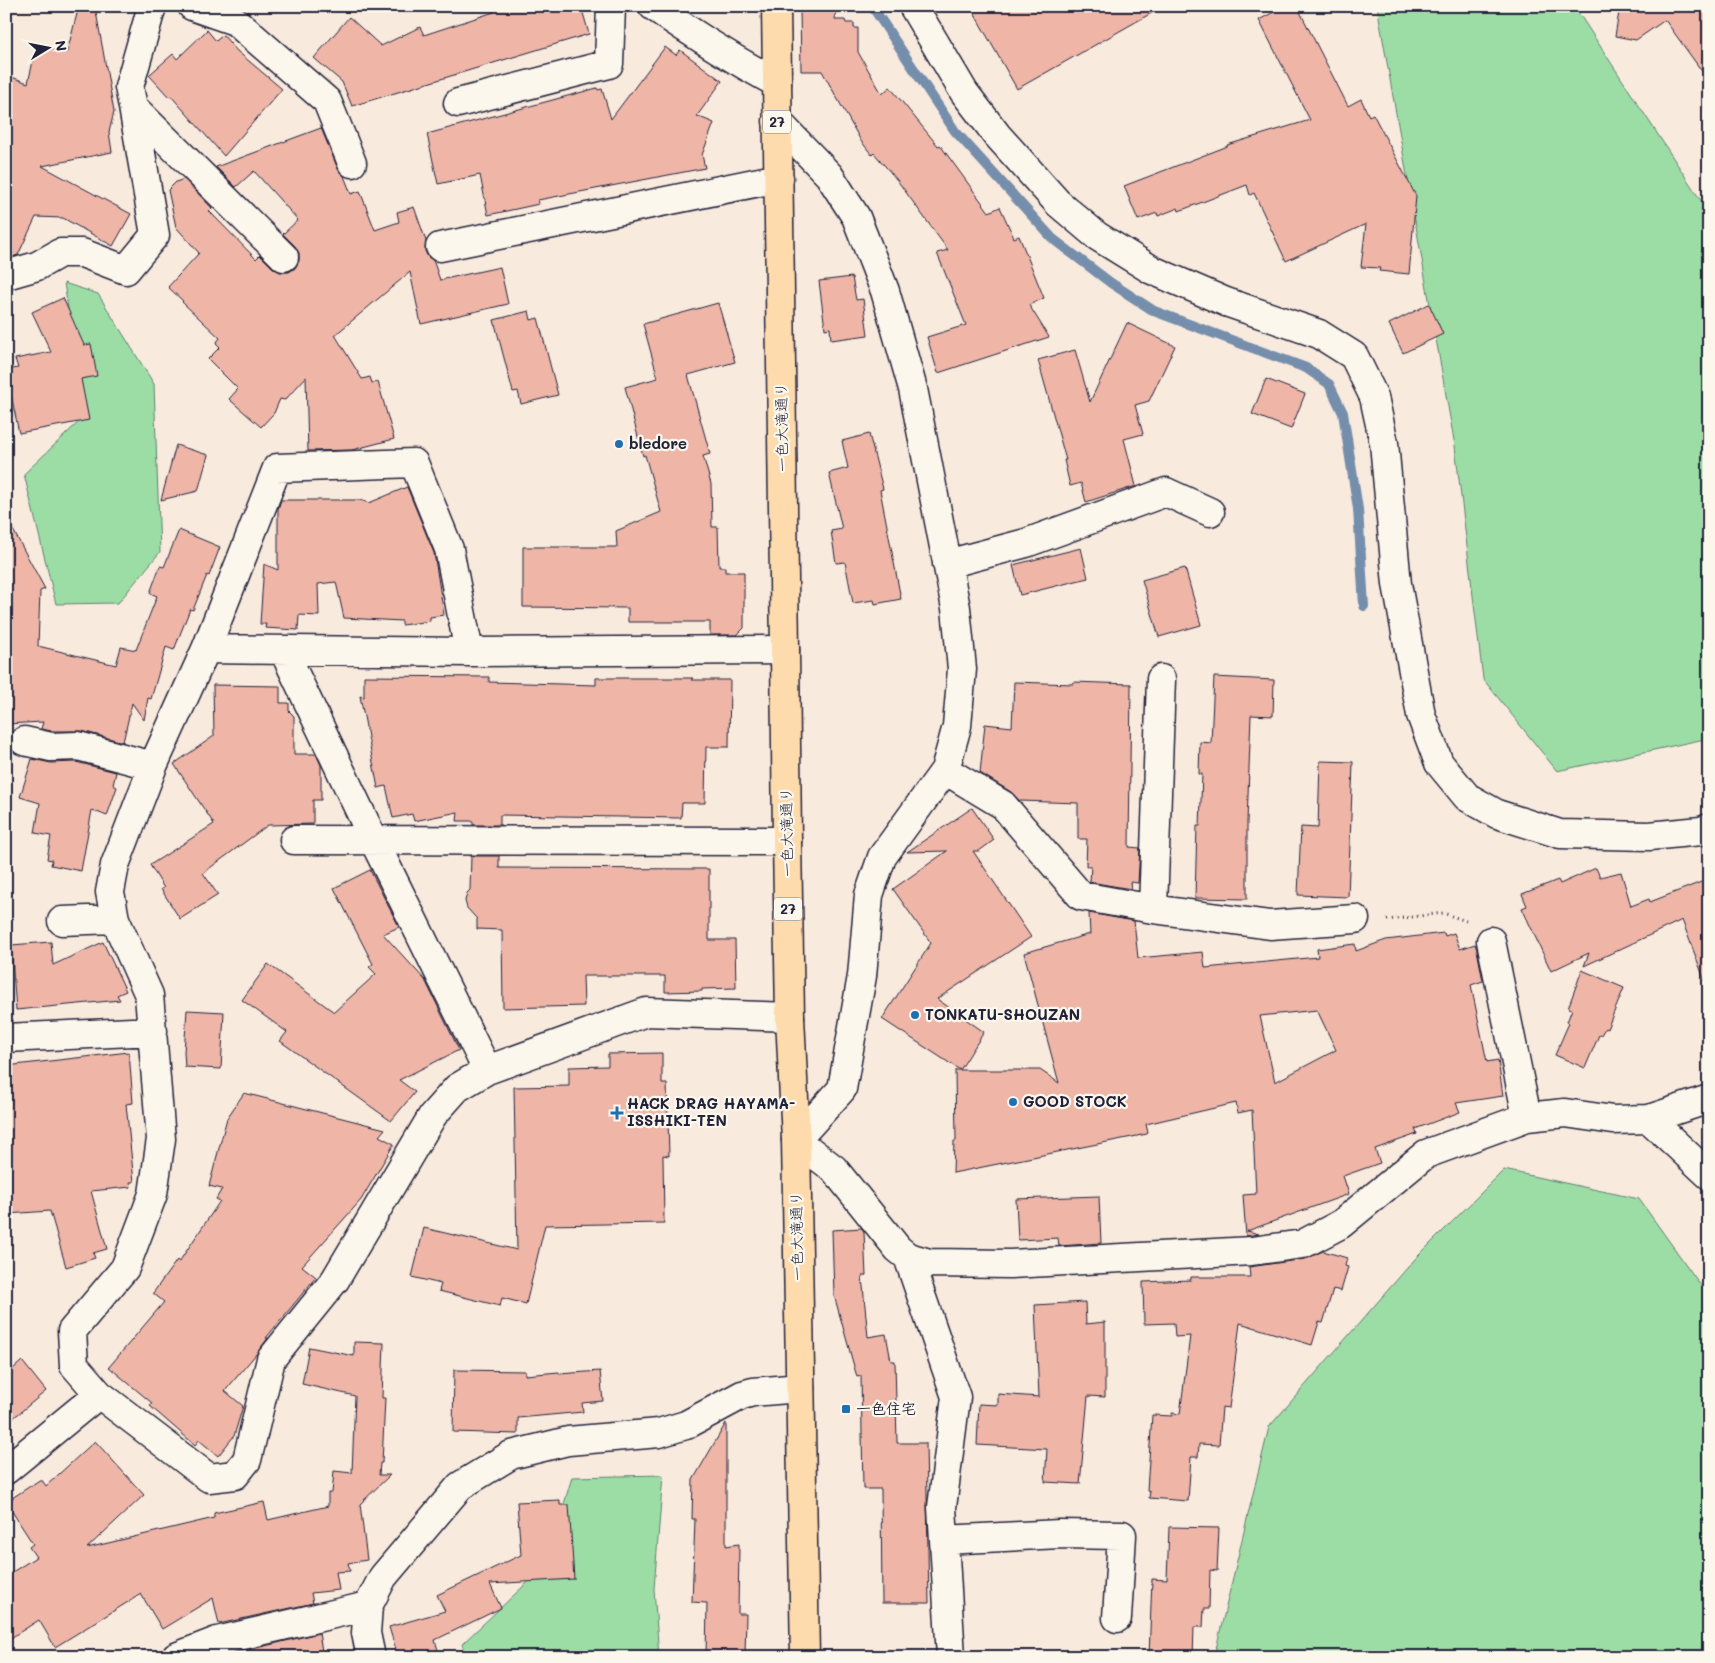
<svg xmlns="http://www.w3.org/2000/svg" width="1715" height="1663" font-family="Mali,'Klee One',sans-serif">
<style>
.green{fill:#9cdda6;stroke:#5f8070}
.lines{fill:none;stroke-linecap:round;stroke-linejoin:round}
.stream{stroke:#748eab;stroke-width:10}
.building{fill:#efb6a8;stroke:#22223b;fill-rule:evenodd}
.minor-casing{stroke:#22223b;stroke-width:31}
.major-casing{stroke:#22223b;stroke-width:31}
.path{stroke:#22223b;stroke-width:3;stroke-dasharray:1 4;stroke-linecap:butt}
.minor{stroke:#fbf7ec;stroke-width:28}
.major{stroke:#fedbac;stroke-width:28}
.poi-dot{fill:#1f6fb2;stroke:#fbf7ec;stroke-width:2}
.labels{text-anchor:middle;stroke-width:4.5;stroke-linejoin:round;paint-order:stroke}
.shield{fill:#fbf7ec;stroke:#636270;stroke-width:1}
.shield-label{font-size:14px;font-weight:bold;fill:#22223b}
.street-label{font-size:15px;fill:#22223b;stroke:#fbf7ec}
.poi-label{font-size:15px;font-weight:bold;fill:#22223b;stroke:#fbf7ec;text-anchor:start}
</style>
<rect width="100%" height="100%" fill="#f9eade"/>
<filter id="ink" filterUnits="userSpaceOnUse"><feTurbulence type="fractalNoise" baseFrequency=".02" numOctaves="2"/><feDisplacementMap in="SourceGraphic" scale="10" xChannelSelector="R" yChannelSelector="G"/><feConvolveMatrix kernelMatrix="1 2 1 2 8 2 1 2 1" color-interpolation-filters="sRGB"/></filter>
<g filter="url(#ink)">
<path class="green" d="M1377,6H1574L1709,213V738L1557,771L1483,679L1455,446Z
M64,283L98,294L154,384L160,552L118,603L56,604L24,474L85,416Z
M1504,1170L1639,1199L1709,1297V1657H1214L1269,1427L1415,1259Z
M663,1475L654,1589L659,1657H466L462,1644L546,1565L572,1477Z"/>
<g class="lines">
<path class="stream" d="M872,6L955,131L1053,239L1111,283L1154,311L1306,368L1329,384L1343,413L1358,509L1364,606"/>
</g>
<path class="building" d="M79,6H95L114,112L109,132L112,152L42,166L131,214L113,246L63,218L36,217L18,255L6,259V75L28,83L37,44L67,52Z
M492,6H581L589,34L352,106L342,82L314,58L349,17L381,46L420,27L424,35L494,12Z
M970,6H1164L1017,89Z
M1285,6H1297L1348,106L1361,99L1369,116L1373,114L1416,196L1409,274L1379,271L1380,268L1361,267L1366,224L1286,261L1254,193L1250,195L1247,185L1179,211L1178,208L1158,216L1157,213L1138,220L1124,186L1228,146L1227,145L1310,120L1259,20Z
M1620,6H1709V81L1665,20L1636,40L1615,36Z
M836,7L835,20H845L846,23H854V28H858V52L882,94L890,87L938,146L940,145L989,212L1000,207L1014,238L1019,236L1044,298L1029,305L1049,337L938,373L927,337L966,325L937,253L948,250L897,180L874,153L872,155L861,141L822,71H801L800,8Z
M207,30L216,41L223,35L237,51L282,89L224,156L171,96L169,97L149,75L173,54L177,59Z
M665,47L676,55L680,50L722,81L697,116L714,123L702,155L705,168L538,200L539,204L488,215L480,175L438,184L427,134L597,88L598,90L602,89L611,119Z
M321,128L338,169L344,176L351,194L360,191L375,230L399,222L397,212L414,207L426,241L425,251L428,257L433,260L440,280L500,267L508,304L421,324L410,272L335,335L362,379L370,377L372,383L378,382L394,439L352,450L308,451L306,377L285,400L280,399L274,413L261,427L229,399L238,389L208,359L220,347L216,343L220,338L182,302L183,301L168,287L199,253L176,227L168,190L176,182L184,179L212,208L209,211L256,259L260,255L273,268L280,272H289L295,268L299,261V253L295,246L283,234L298,220L254,171L236,187L216,167Z
M852,277L856,300L863,299L868,335L831,340L830,328L825,329L819,281Z
M63,298L84,345L91,344L97,376L81,379L89,420L19,433L6,370L18,368L15,359L51,352L32,312Z
M718,303L735,362L688,375L710,454L703,456L711,484L712,527H718L719,567H725V572H744V628L737,635H710V622H628V608L523,607V547H617L616,531L661,512L645,455L643,456L625,387L658,378L643,324Z
M1429,304L1443,334L1403,353L1389,324Z
M529,311L531,320L538,318L558,395L521,404L518,391L513,392L494,320Z
M1127,323L1175,346L1149,401L1135,405L1143,434L1124,439L1136,486L1086,502L1081,483L1070,486L1064,460H1066L1038,360L1075,350L1090,402Z
M1266,379L1305,394L1291,429L1252,414Z
M869,434L883,489L880,490L901,599L875,604L874,600L853,603L845,562L836,563L831,531L842,529L829,473L848,468L842,441Z
M176,445L208,455L198,491L161,500Z
M407,487L434,553L444,615L430,617V621L402,625V621L344,618L336,582L318,584L319,616L299,615L298,630L265,628L266,624H260L264,564L278,570V509L281,500H360L369,503Z
M6,517L45,589L40,591L38,646L116,665L121,647L136,650L157,596L150,593L160,566L164,567L179,530L220,547L209,576L207,575L193,610L190,609L174,650L166,647L151,699L148,698L144,720L132,703L123,742L82,731H52L41,729L43,722L6,724Z
M1081,548L1088,578L1020,595L1013,565Z
M1185,568L1201,625L1159,637L1142,580Z
M364,676L489,677V682L596,685V678H693L691,680H730L729,747H706L705,803H682L681,818L500,815V825H473V821H457L458,812L414,821L412,814L393,818L386,786L378,788L360,696L364,697Z
M1214,677L1274,680L1273,716L1251,715L1247,822V899L1195,898L1197,826H1200L1202,774H1199L1200,742L1211,743Z
M1014,682L1073,684V682L1131,684L1129,847L1140,848L1138,883L1130,882L1131,889L1090,882L1091,866H1086L1087,839H1078V803L1020,801L1011,792L980,773L985,724L1012,727Z
M213,685L280,686V703H289V711L294,716V754H316L321,765V800H313V824L268,825L203,873L218,895L180,919L161,889L164,888L150,865L214,824L174,764L214,736Z
M32,759L51,763L76,762L116,772L113,785L117,787L107,816L92,810L81,871L51,865L52,860L47,859L51,836L35,833L40,803L20,797Z
M1320,761L1353,762L1348,897L1298,895L1301,827L1318,828Z
M972,808L994,840L979,851H973L1031,937L937,999L984,1032L960,1070L882,1019L931,943L893,889L947,851L907,852Z
M471,856H499V868L709,869V940H735L736,988L702,989V991L665,992V976H583L584,1006L503,1008L502,930L477,929V919L467,908L465,901L467,893L470,890Z
M1596,868L1600,877L1621,872L1631,906L1649,899L1650,902L1709,879V984H1706L1682,920L1584,966L1589,953L1551,971L1522,908L1527,906L1522,894L1558,880L1560,884Z
M370,870L399,927L383,934L425,980L459,1050L399,1080L415,1092L391,1121L280,1041L287,1032L242,1000L268,964L334,1012L376,974L369,967L373,964L334,888Z
M1089,913L1134,921L1138,958L1203,952L1205,968L1318,957L1317,949L1355,944L1356,951L1386,940L1444,933L1445,936L1454,933L1460,949L1475,944L1477,950L1483,981L1471,985L1487,1062L1498,1060L1503,1096L1456,1103L1460,1112L1415,1129L1417,1134L1375,1149L1380,1163L1343,1176L1349,1194L1247,1231L1259,1234L1246,1236L1243,1195L1256,1194L1252,1110L1238,1113L1236,1103L1146,1124L1148,1133L1147,1134L953,1173L954,1141H956L955,1070H1040L1059,1083L1024,953L1090,934ZM1317,1010L1336,1050L1275,1082L1260,1016Z
M51,942L53,965L103,942L126,991L117,995L120,1000L16,1010L11,945Z
M1582,970L1624,988L1607,1029L1605,1028L1601,1035H1599L1585,1068L1555,1055L1569,1023L1567,1022L1572,1009L1568,1008Z
M187,1010L224,1012L221,1069L185,1067L184,1052Z
M129,1052L133,1103L126,1104L134,1182H130L131,1187L91,1191L107,1249L93,1253L95,1258L66,1267L50,1211L6,1214V1066Z
M662,1053V1084H667L669,1156L663,1155L664,1223L545,1225L526,1304L502,1298L500,1306L439,1291L441,1284L412,1277L424,1228L517,1250L514,1087L569,1086V1067L608,1066V1054Z
M244,1093L385,1129L379,1136L394,1144L361,1200L302,1266L316,1277L266,1338H268L257,1353L225,1391L243,1406L234,1436L218,1456L199,1440L195,1445L150,1406L152,1403L109,1367L164,1302L153,1293L177,1260L179,1262L220,1201L216,1199L222,1189L209,1186L227,1118Z
M1099,1196L1101,1243L1059,1246L1058,1238L1018,1240L1016,1199Z
M862,1228L864,1232L866,1276H862L868,1337L886,1334L891,1361H895L897,1443H926L929,1603H882L881,1489H863L861,1376L857,1377L834,1295L832,1230Z
M1323,1251L1347,1258L1345,1266L1348,1267L1341,1291L1333,1289L1323,1323L1319,1322L1312,1345L1240,1323L1229,1408L1222,1407L1219,1445L1199,1444L1198,1457H1191L1188,1501L1149,1498L1150,1491L1147,1490L1152,1415L1172,1416V1413L1180,1414L1190,1336L1175,1337L1174,1323L1144,1324L1143,1282L1191,1280V1277H1250L1249,1267L1305,1259Z
M1085,1302L1086,1324L1105,1322V1397L1088,1396L1080,1484L1045,1482L1047,1449L977,1445L979,1404L998,1405V1394L1039,1397L1035,1305Z
M354,1342L384,1343L382,1398H385L382,1463H380L379,1475H390L360,1504L367,1560L348,1563L350,1571L336,1572L339,1590L311,1593L313,1603L219,1624L213,1598L162,1629L141,1594L55,1647L39,1620L6,1641V1576L36,1557L29,1547L33,1544L6,1502L41,1479L46,1486L95,1441L144,1495L87,1548L214,1518V1513L264,1502L268,1520L328,1506V1493H332L334,1471L352,1473L355,1396L302,1384L309,1347L354,1356Z
M22,1361L46,1391L6,1424V1375Z
M454,1370L525,1371V1375L559,1372V1374L600,1371L603,1401L582,1403L583,1412L518,1418V1434L453,1432Z
M726,1423V1546L739,1544L738,1614H746L745,1657H706L707,1603L692,1602L695,1519H692L693,1480Z
M560,1500V1505H569L574,1579L490,1584L501,1608L435,1640L440,1657H398L389,1627L445,1611L437,1595L521,1555L517,1502Z
M1169,1527L1219,1528L1217,1571L1210,1570L1209,1609H1204L1203,1627H1194L1193,1657H1149L1152,1579L1167,1580Z
M319,1633L323,1657H228L227,1655Z"/>
<g class="lines">
<defs>
<path id="minor" d="M152,6L129,87L133,107L284,257
M192,6L235,21L327,101L352,163
M653,6C693,34 734,60 777,83
M913,6L964,92L997,135L1058,203L1097,236L1152,270L1226,302L1319,334L1354,356L1374,397L1384,443L1397,584L1421,715L1439,763L1467,797L1497,814L1560,834L1649,836L1701,831L1709,828
M458,103L609,64L611,6
M777,121L829,175L856,217L885,291L913,389L956,608L962,669L957,726L945,770L882,857L869,895L862,976L842,1089L796,1140L834,1169L898,1249L908,1257L929,1263L1010,1264L1252,1251L1303,1244L1341,1224L1426,1154L1527,1117L1565,1113L1613,1120L1649,1119L1709,1099
M440,247L779,178
M6,275L37,266L60,253H82L126,270L155,235L133,107
M947,564L1026,543L1166,492L1210,512
M206,649L277,468L414,463L449,549L469,652
M785,650L469,652L206,649L153,766L115,865L110,892L115,919L149,995L161,1139L153,1194L125,1268L72,1331L74,1365L99,1394L209,1478L235,1475L247,1460L271,1359L335,1280L433,1115L457,1088L487,1070L646,1012L790,1017
M284,651L374,841L487,1070
M24,741L51,747L78,746L153,766
M945,770L1003,805L1081,896L1153,909L1270,925L1355,919
M294,840L787,841
M1153,909L1161,679
M62,921L115,919
M1491,941L1527,1117
M6,1038L153,1031
M1649,1119L1709,1175
M908,1257L956,1397L942,1507L951,1657
M6,1470L99,1394
M944,1540L1060,1534L1122,1535L1117,1618
M176,1657L217,1641L368,1606
M371,1657L366,1633L368,1606L383,1577L460,1486L511,1455L568,1441L659,1433L686,1425L742,1395L753,1392L800,1388"/>
<path id="major" d="M776,6L785,650L787,841L790,1017L796,1140L805,1657"/>
</defs>
<use href="#minor" class="minor-casing"/>
<use href="#major" class="major-casing"/>
<path class="path" d="M1387,920L1443,913L1466,921"/>
<use href="#minor" class="minor"/>
<use href="#major" class="major"/>
</g>
</g>
<g class="poi-dot">
<circle cx="619" cy="444" r="5"/>
<circle cx="915" cy="1015" r="5"/>
<circle cx="1013" cy="1102" r="5"/>
<path d="M614.5 1105.5h5v5h5v5h-5v5h-5v-5h-5v-5h5z"/>
<rect x="841" y="1404" width="10" height="10" rx="2.5"/>
</g>
<g class="labels">
<g class="shield">
<rect x="763" y="110.5" width="28" height="23" rx="4"/>
<rect x="774" y="897.5" width="28" height="23" rx="4"/>
</g>
<g class="shield-label">
<text x="777" y="127">27</text>
<text x="788" y="914">27</text>
</g>
<g class="street-label">
<text transform="translate(782 427) rotate(-91)" y="5">一色大滝通り</text>
<text transform="translate(787 832) rotate(-91)" y="5">一色大滝通り</text>
<text transform="translate(797 1236) rotate(-91)" y="5">一色大滝通り</text>
</g>
<g class="poi-label">
<text x="629" y="449">bledore</text>
<text x="925" y="1020">TONKATU-SHOUZAN</text>
<text x="1023" y="1107">GOOD STOCK</text>
<text x="627" y="1109">HACK DRAG HAYAMA-<tspan x="627" dy="17">ISSHIKI-TEN</tspan></text>
<text x="856" y="1414">一色住宅</text>
</g>
</g>
<rect width="1715" height="1663" fill="none" stroke="#fbf7ec" stroke-width="25"/>
<rect x="12" y="12" width="1690" height="1638" fill="none" stroke="#22223b" stroke-width="2" filter="url(#ink)"/>
<g transform="translate(48 48) rotate(80)" stroke="#fbf7ec" stroke-width="4" paint-order="stroke">
<path d="M0-4L9 19L0 12L-9 19Z" fill="#22223b"/>
<text y="-8" font-size="14" font-weight="bold" text-anchor="middle" fill="#22223b">N</text>
</g>
</svg>
